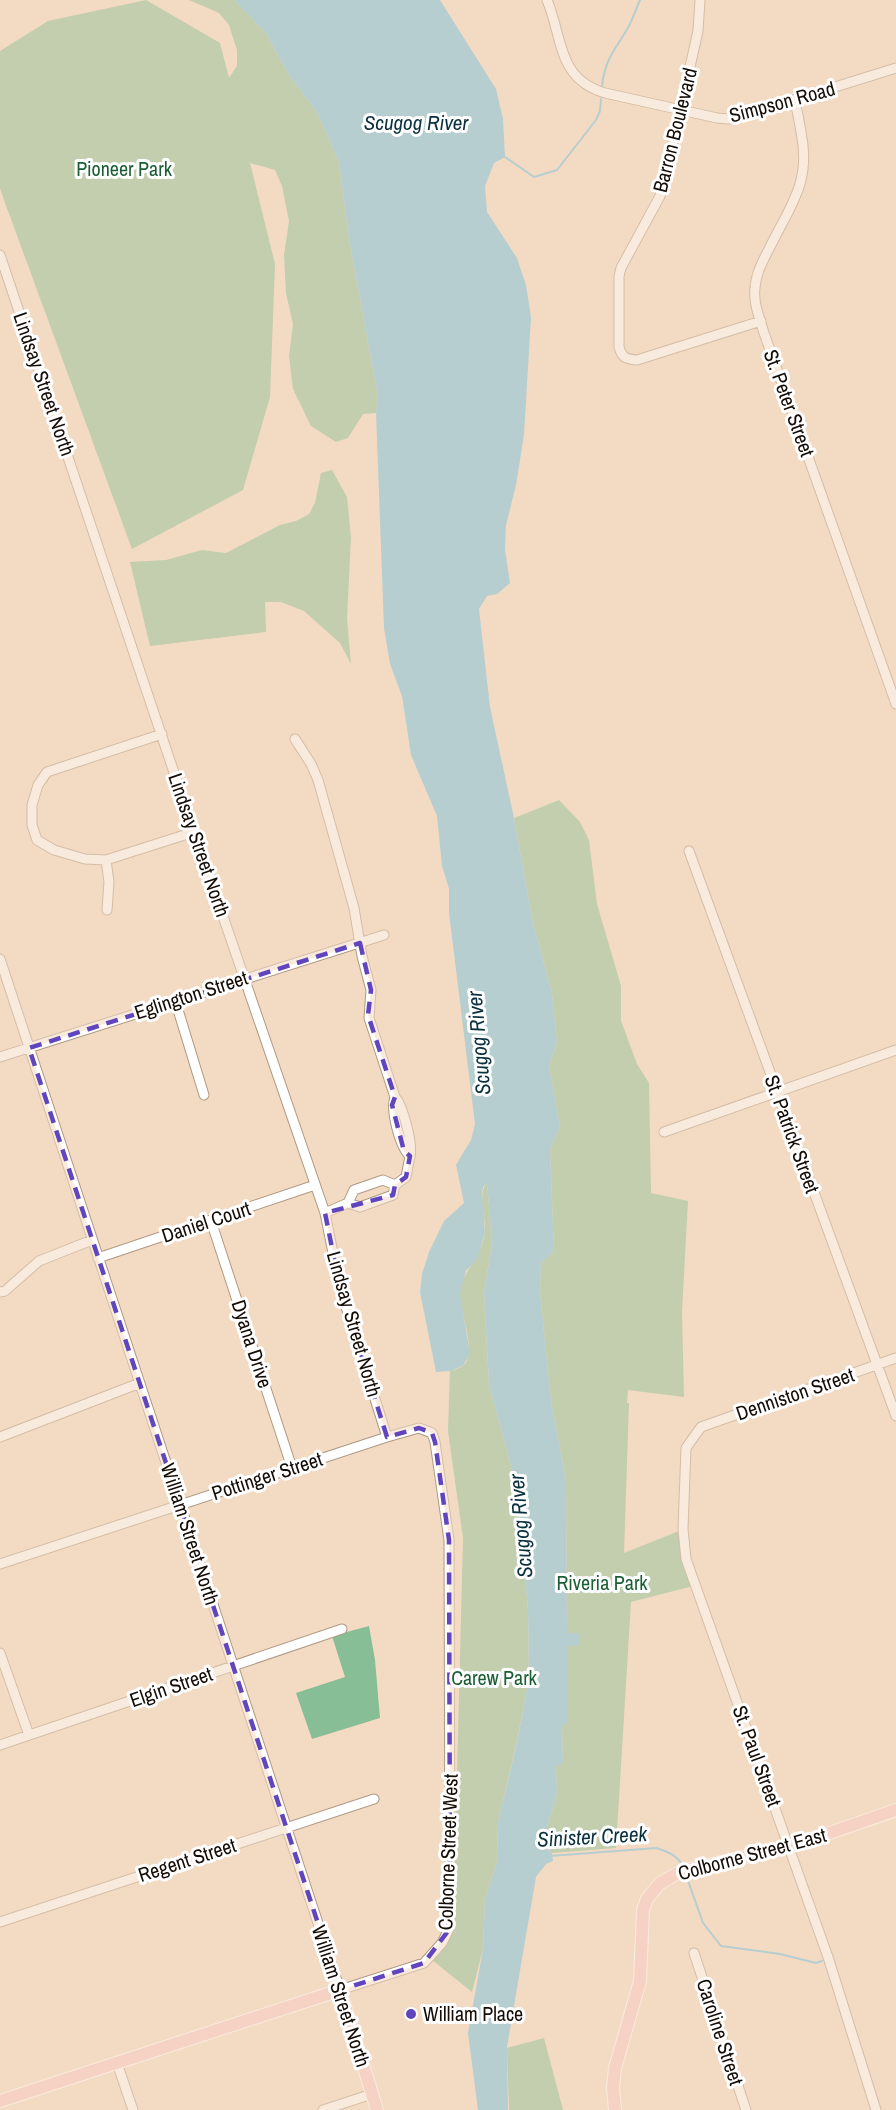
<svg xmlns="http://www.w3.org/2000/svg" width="896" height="2110" font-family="'Archivo Narrow',sans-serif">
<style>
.green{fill:#88be95}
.water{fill:#70bee1}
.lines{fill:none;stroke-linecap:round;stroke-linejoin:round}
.stream{stroke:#70bee1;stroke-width:2}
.minor-casing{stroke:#b09983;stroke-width:11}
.major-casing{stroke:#fff;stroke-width:14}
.minor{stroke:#fff;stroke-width:9}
.major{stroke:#fbc8c7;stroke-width:12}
.marked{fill:none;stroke:#6045be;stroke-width:4.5;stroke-dasharray:12 8;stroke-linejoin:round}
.poi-dot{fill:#6045be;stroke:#fff;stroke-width:2}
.labels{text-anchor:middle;stroke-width:6;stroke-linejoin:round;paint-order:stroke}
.street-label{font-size:20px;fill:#140c05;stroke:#fff}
.park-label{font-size:20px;fill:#1a5e33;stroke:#fff}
.poi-label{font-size:20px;fill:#140c05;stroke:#fff;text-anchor:start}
.water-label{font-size:21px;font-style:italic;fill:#0b303f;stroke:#fff}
</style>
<rect width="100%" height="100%" fill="#f3dac3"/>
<path class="green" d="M146,0L220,43L229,78L237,66V50L229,25L219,13L189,0H234L265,32L289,75L318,114L339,162L349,239L378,396L376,413L363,414L348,438L336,442L311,426L293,389L289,356L293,324L286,293L284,255L289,221L282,186L275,170L250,163L275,264L270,397L243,490L132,549L0,189V51L48,21Z
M332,470L347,497L351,537L347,619L351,664L340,643L304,611L281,602H265L266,632L150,646L130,562L166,560L202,550L226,553L280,525L296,521L309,514L315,503L321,473Z
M559,800L580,822L589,840L597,904L621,986V1021L637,1064L649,1083L651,1193L688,1201L682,1312L684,1397L628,1390L627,1403H629L624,1553L684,1529L690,1565L697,1585L631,1602L616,1848L552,1853L545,1847L543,1841L557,1794L556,1767L563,1761L562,1726L568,1721V1646L579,1633H567L566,1481L551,1400L540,1293L541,1263L554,1251L550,1150L560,1126L549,1066L557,1042L552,993L533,923L514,818Z
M487,1182L492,1244L484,1293L489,1385L517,1488L528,1610L529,1678L517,1741L498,1822L497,1862L485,1899L483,1949L472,1992L432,1960L444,1944L454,1892L463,1538L448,1431L450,1371C453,1370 460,1368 463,1366C478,1354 460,1312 460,1295C461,1271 483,1256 485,1231C486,1216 477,1195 487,1182Z
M369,1626L375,1660L380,1718L312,1739L296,1693L345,1677L332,1636Z
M544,2038L563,2110H509L507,2048Z"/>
<path class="water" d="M234,0H440L496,89L503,119L505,157L494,163L485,186L487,212L517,258L526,285L531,317L524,435L516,485L506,525L505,549L510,583L497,594L487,596L479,609L490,707L514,818L533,923L552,993L557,1042L549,1066L560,1126L550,1150L554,1251L541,1263L540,1293L551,1400L566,1481L567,1633H579V1645L568,1646V1721L562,1727L563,1762L556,1767L557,1794L543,1841L545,1847L552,1853L553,1861L546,1864L536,1877L507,2047L508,2110H478L468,2033L483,1949L485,1899L497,1862L498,1822L517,1742L529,1678L528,1610L517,1488L489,1385L484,1293L492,1244L487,1183L483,1187L482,1193L485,1233L477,1259L466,1271L460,1294L470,1354L463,1366L450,1371L436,1372L420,1292L422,1274L429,1252L444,1221L464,1203L456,1165L471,1140L475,1124L449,913V889L442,866L437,816L411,755L402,696L390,664L384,628L376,413L378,396L349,239L339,162L318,114L289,75L265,32Z"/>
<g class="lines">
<path class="stream" d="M602,86C605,58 616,49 629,26C633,18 636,9 640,0
M505,157L534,177L557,170L596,120L600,111L601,99
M550,1856L656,1848C667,1851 679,1856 683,1867
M686,1875L703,1923L721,1946L780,1954L816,1963L822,1961"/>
<defs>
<path id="minor" d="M547,0C563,38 557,79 605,93L717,118L728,119L742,116L896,68
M700,0L698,31L664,183L660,196L621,268L619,276V347C622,358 626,359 637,360L761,321
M794,101C798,111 799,121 801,132C811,181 792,203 771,245C764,259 756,272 755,288C753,303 760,319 764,333L896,704
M0,255L194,832L325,1213L340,1288L387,1437
M162,734L47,772L38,785L32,805V825L37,840L54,850L85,859L106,860L194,832
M295,739L311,764L318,780L354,908L362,956L371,990L369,1018L395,1097
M689,851L896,1416
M106,860L109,882L107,910
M0,959L180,1505L183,1513C235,1672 287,1831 340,1990L424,1963L442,1943L448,1931L450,1892L449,1540L435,1442L432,1433L419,1428L387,1437L0,1564
M175,1000L204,1095
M0,1057L384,935
M664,1132L896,1050
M395,1185L393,1195L360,1207L348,1203L354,1190L383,1180L395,1185L406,1177L410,1156C400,1147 390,1110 395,1097C403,1106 413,1144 410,1156
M325,1213L348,1203
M211,1221L292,1468
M98,1258L315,1185
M0,1292L5,1291L39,1261L92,1240
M0,1437L140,1383
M0,1653L29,1735
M0,1745L342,1629
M0,1922L374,1799
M694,1953L746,2110
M117,2063L133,2110
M323,2110L372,2094
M876,2110L828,1957L686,1559L683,1529L686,1448L701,1427L896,1358"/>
<path id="major" d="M0,2101L340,1990L377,2110
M615,2110L613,2087L615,2068L640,1981L643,1910L647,1899L659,1884L681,1871L789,1847L896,1810"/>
</defs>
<use href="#minor" class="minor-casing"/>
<use href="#major" class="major-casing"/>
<use href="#minor" class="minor"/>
<use href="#major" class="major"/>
</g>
<path d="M0 0H896V2110H0ZM360,943L371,990L368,1015L395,1097L392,1105L404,1151L410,1156L406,1177L395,1185L393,1195L325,1213L340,1288L387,1437L419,1428L432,1433L435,1442L449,1540L450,1892L448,1931L424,1963L340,1990L29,1048Z" fill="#f3dac3" fill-opacity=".55" fill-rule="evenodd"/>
<path class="marked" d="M360,943L371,990L368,1015L395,1097L392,1105L404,1151L410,1156L406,1177L395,1185L393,1195L325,1213L340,1288L387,1437L419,1428L432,1433L435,1442L449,1540L450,1892L448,1931L424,1963L340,1990L29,1048Z"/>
<circle class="poi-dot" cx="411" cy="2014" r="6"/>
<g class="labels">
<g class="street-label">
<text transform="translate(782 102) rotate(-15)" y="7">Simpson Road</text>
<text transform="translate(675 130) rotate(-76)" y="7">Barron Boulevard</text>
<text transform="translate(44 384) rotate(71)" y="7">Lindsay Street North</text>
<text transform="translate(789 403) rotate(70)" y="7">St. Peter Street</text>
<text transform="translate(199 845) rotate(71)" y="7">Lindsay Street North</text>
<text transform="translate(191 995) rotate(-18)" y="7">Eglington Street</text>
<text transform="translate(792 1134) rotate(70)" y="7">St. Patrick Street</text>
<text transform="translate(206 1222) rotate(-18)" y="7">Daniel Court</text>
<text transform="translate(354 1324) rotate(74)" y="7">Lindsay Street North</text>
<text transform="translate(252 1344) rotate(72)" y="7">Dyana Drive</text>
<text transform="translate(795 1394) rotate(-19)" y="7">Denniston Street</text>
<text transform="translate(267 1476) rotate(-18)" y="7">Pottinger Street</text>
<text transform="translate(190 1534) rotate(72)" y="7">William Street North</text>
<text transform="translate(171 1687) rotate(-19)" y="7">Elgin Street</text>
<text transform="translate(757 1756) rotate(70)" y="7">St. Paul Street</text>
<text transform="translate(448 1852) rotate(-88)" y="7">Colborne Street West</text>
<text transform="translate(752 1854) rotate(-15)" y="7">Colborne Street East</text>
<text transform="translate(187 1860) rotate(-18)" y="7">Regent Street</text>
<text transform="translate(341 1996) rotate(72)" y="7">William Street North</text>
<text transform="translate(720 2032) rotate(72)" y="7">Caroline Street</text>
</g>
<g class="park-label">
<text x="124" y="176">Pioneer Park</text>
<text x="602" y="1590">Riveria Park</text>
<text x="494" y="1685">Carew Park</text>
</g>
<g class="poi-label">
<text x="423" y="2021">William Place</text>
</g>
<g class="water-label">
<text x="416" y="130">Scugog River</text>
<text transform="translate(479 1043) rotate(-95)" y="7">Scugog River</text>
<text transform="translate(521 1526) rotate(-95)" y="7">Scugog River</text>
<text transform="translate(592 1837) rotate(-3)" y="7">Sinister Creek</text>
</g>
</g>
</svg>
